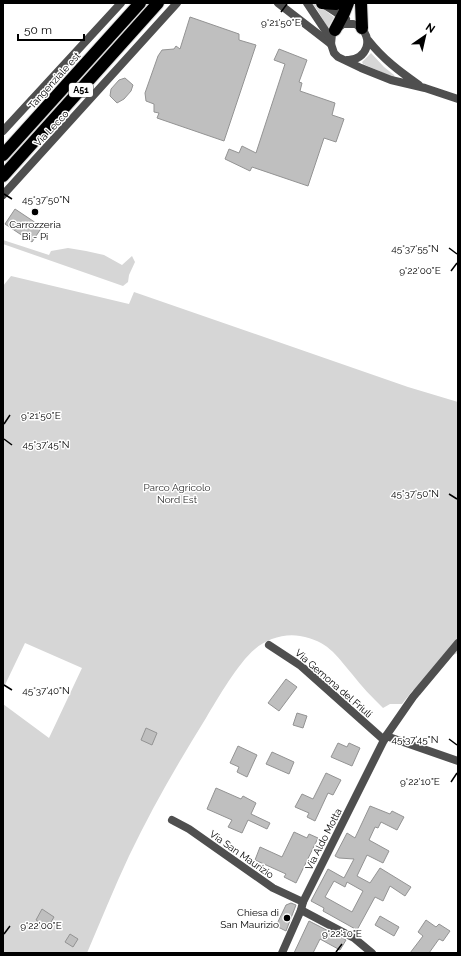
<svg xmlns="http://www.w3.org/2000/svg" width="461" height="956" font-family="Raleway,sans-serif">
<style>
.green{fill:#d6d6d6}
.building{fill:#bfbfbf;stroke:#939393;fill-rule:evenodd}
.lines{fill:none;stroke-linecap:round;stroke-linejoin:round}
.motorway-casing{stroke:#dbdbdb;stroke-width:14}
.minor{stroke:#4f4f4f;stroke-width:8}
.tertiary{stroke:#4f4f4f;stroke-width:8}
.motorway{stroke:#000;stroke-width:12}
.ticks{fill:none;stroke:#000;stroke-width:1.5}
.poi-dot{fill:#000;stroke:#fff;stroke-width:1.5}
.labels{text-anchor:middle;stroke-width:3;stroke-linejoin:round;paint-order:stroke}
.shield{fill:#fff;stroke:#4c4c4c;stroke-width:1}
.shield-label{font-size:9px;font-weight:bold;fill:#000}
.street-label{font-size:10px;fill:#000;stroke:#fff}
.poi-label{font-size:10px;fill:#000;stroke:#fff}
.park-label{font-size:10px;fill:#2d2d2d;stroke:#fff}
.ticks-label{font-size:10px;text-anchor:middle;fill:#000;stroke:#fff;stroke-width:3;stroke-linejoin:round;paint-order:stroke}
</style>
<rect width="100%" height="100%" fill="#fff"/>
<path class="green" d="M312,3H315L334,17L328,28L318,11Z
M371,53L384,67L394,75L395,78L363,64L362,62Z
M3,240L49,255L51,251L68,248L86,251L104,255L122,265L132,256L135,262L129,275L128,282L123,286L3,244Z
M11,276L129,304L134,292L408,387L458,402V653L453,655L420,695L413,690L402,704H390L383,708C372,697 361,686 352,674C335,654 328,641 300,636C285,633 266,639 255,649C238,663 218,698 206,718C178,763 152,808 129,856C114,888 101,920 87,953H3V704L49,738L82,668L25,643L3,689V286Z"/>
<path class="building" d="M190,17L239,34V40L256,45L224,141L157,118L159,113L154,112V104L146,101L145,93L158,56L162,50L174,49L176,46L180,49Z
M279,49L307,60L299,82L302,83L300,91L335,103L332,115L344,119L336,142L324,138L308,186L252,167L250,171L225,159L229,149L239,153L242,146L256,153L285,64L274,60Z
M125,78L133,85L131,91L124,99L117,103L110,96L111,89L119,80Z
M15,209L42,227L32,242L5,224Z
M286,679L297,687L279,711L268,703Z
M297,713L307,716L303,728L293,725Z
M146,728L157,733L152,745L141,740Z
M338,743L347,747L349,743L360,748L352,766L331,757Z
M238,746L257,755L247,777L237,772L239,767L230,763Z
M272,752L294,762L289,774L266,764Z
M326,773L341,780L333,795L328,793L315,821L307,817L309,813L295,807L302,794L313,799Z
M216,788L241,799L243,796L256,803L251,814L270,823L267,829L248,820L242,833L228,827L232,820L207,809Z
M370,806L390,814L392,811L404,817L397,830L381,822L378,828L375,827L369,840L389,851L383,863L367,855L357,876L370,883L380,868L411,887L405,896L390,886L383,901L375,897L357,930L323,911L324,908L311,901L328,869L344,878L354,859L339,858L335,856L347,833L355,838ZM334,881L345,887L347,882L363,891L352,912L325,897Z
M294,832L307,838L309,834L318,838L296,883L284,877L286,874L255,860L260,847L282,857Z
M291,903L296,905L286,931L276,926L286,905Z
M42,909L54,917L48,927L36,920Z
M380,916L399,927L394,936L375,925Z
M426,920L436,927L439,924L450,931L443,941L439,939L429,953H410L423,936L418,932Z
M309,921L346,940L340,950L320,939L313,953H294Z
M70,934L78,939L73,947L65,942Z"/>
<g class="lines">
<defs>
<path id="motorway" d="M322,3L336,4L340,3
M361,3L362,28
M335,30L344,13L348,3
M3,155L140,3
M3,176L158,3"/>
</defs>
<use href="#motorway" class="motorway-casing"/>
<path class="minor" d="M278,3L331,44
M3,131L121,3
M3,195L177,3
M269,645L301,666L384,740
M386,736L458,761
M172,820L189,829L273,888L303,902
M301,910L354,938L372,953"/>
<path class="tertiary" d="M307,3L331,39
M323,4L346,19
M353,24H343L335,30L332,34L331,44L334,53L338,57L361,68L391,80L425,88L458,99
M368,40C383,59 399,71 419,85
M347,60C367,61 375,37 358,26
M282,953L301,910L303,902L386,736L413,697L458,643"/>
<use href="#motorway" class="motorway"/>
</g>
<path class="ticks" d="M281,12L287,4M4,194L12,199M449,248L457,254M451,271L457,263M4,424L10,415M4,439L12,445M449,494L457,499M4,685L12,690M449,739L457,745M451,782L457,773M4,934L10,926M336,952L342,944"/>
<g class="poi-dot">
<circle cx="35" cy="212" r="4"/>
<circle cx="287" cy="918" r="4"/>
</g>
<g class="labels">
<rect class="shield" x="69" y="83" width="24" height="14" rx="3"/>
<g class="shield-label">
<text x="81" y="93">A51</text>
</g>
<g class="street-label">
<text transform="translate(54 80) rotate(-48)" y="4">Tangenziale est</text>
<text transform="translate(51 128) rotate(-47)" y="4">Via Lecco</text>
<text transform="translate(334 683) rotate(41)" y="4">Via Gemona del Friuli</text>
<text transform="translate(323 839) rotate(-63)" y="4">Via Aldo Motta</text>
<text transform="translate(242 854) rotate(35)" y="4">Via San Maurizio</text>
</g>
<g class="poi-label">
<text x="35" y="228">Carrozzeria<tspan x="35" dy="12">Bi - Pi</tspan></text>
<text x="279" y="916" text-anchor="end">Chiesa di<tspan x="279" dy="12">San Maurizio</tspan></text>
</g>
<g class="park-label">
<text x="177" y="491">Parco Agricolo<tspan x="177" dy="12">Nord Est</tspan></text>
</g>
</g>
<g class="ticks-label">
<text x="281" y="26">9°21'50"E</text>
<text x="46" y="203">45°37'50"N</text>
<text x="415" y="252">45°37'55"N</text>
<text x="420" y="274">9°22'00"E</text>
<text x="41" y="419">9°21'50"E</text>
<text x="46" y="448">45°37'45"N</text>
<text x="415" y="497">45°37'50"N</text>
<text x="46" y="694">45°37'40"N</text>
<text x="415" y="743">45°37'45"N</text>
<text x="420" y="785">9°22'10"E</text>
<text x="41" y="929">9°22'00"E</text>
<text x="342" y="937">9°22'10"E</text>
</g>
<rect width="461" height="956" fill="none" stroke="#000000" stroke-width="8"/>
<g transform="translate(425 36) rotate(34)" stroke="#ffffff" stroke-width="3" paint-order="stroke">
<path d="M0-3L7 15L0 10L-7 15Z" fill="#000000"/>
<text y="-6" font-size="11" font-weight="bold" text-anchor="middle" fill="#000000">N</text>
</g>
<path d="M18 34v6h66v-6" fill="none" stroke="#000000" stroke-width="2"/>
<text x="24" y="34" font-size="12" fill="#000000" stroke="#ffffff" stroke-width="3" paint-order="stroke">50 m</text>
</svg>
